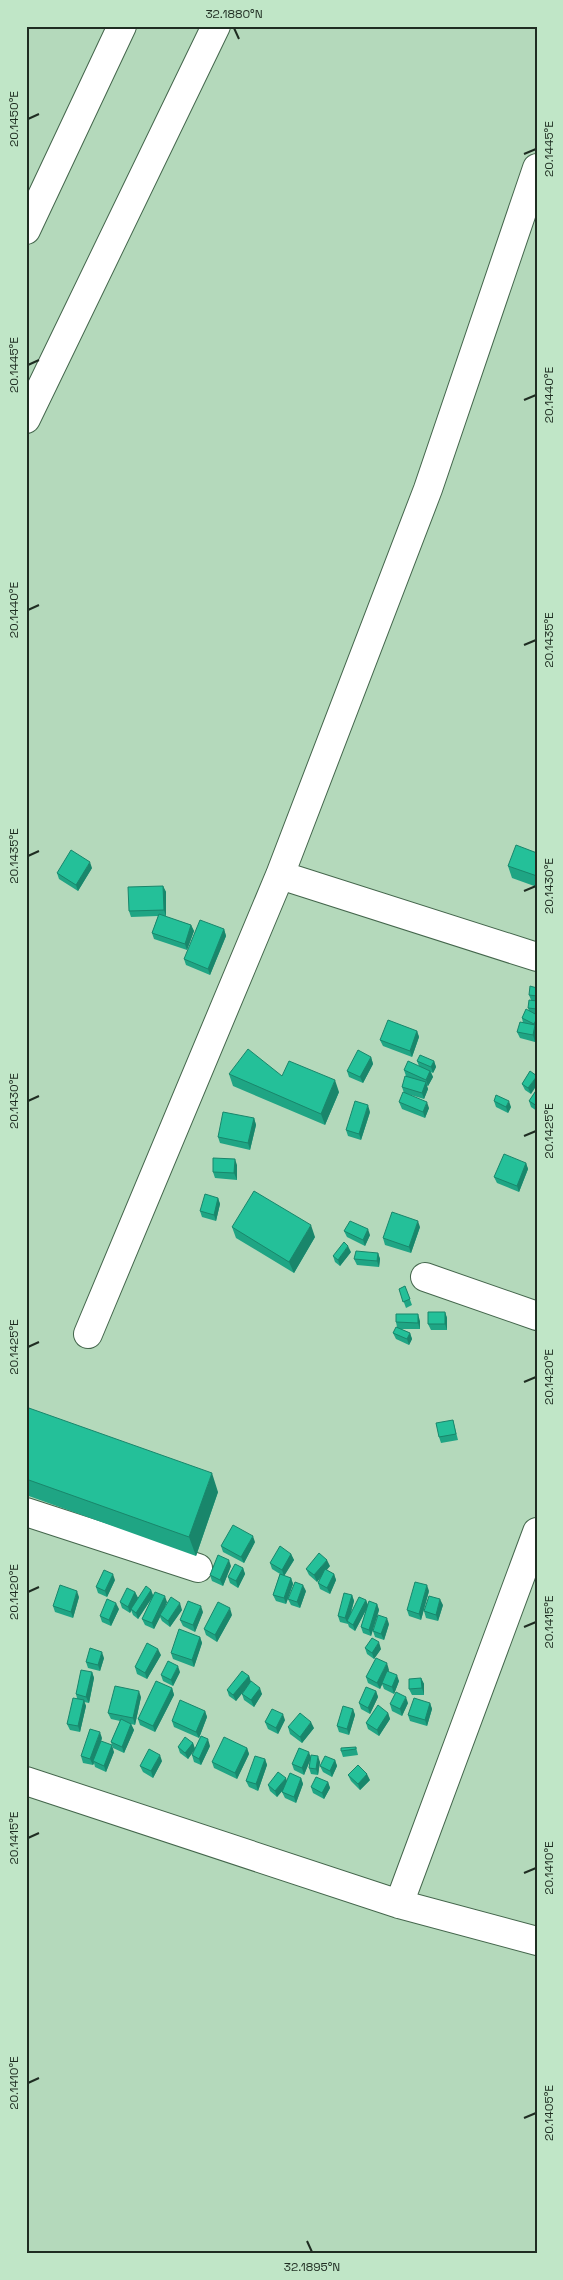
<svg xmlns="http://www.w3.org/2000/svg" width="563" height="2280" font-family="'Space Grotesk',sans-serif">
<style>
.lines{fill:none;stroke-linecap:round;stroke-linejoin:round}
.minor-casing{stroke:#44664c;stroke-width:30}
.minor{stroke:#fff;stroke-width:28}
.wall{fill:#1fa584}
.shaded-wall{fill:#19866b}
.building{fill:#24c099;stroke:#19866b}
.ticks{fill:none;stroke:#1f2d22;stroke-width:2}
.neatline{fill:none;stroke:#1f2d22;stroke-width:2}
.ticks-label{font-size:12px;text-anchor:middle;fill:#1f2d22}
</style>
<rect width="100%" height="100%" fill="#b4d9bb"/>
<g class="lines">
<defs>
<path id="minor" d="M26,230L122,26
M26,419L216,26
M280,875L537,957
M425,1277L537,1316
M88,1334L280,875L428,489L537,168
M26,1512L198,1568
M26,1781L399,1904L537,1941
M399,1904L537,1532"/>
</defs>
<use href="#minor" class="minor-casing"/>
<use href="#minor" class="minor"/>
</g>
<path class="wall" d="M537,853V887L512,878L508,866Z
M92,868L78,891L59,879L57,873Z
M163,886L166,892V916H164L191,925L194,931L187,950L154,939L152,933L158,916L131,917L129,911Z
M224,929L226,936L210,975L186,965L184,959Z
M537,988V1034L535,1042L520,1038L517,1032L523,1023L522,1018L529,1011L528,1008L531,1000L529,995Z
M417,1031L419,1037L412,1057L383,1046L380,1040Z
M371,1057L373,1064L363,1083L349,1077L347,1071Z
M417,1061H434L436,1067L433,1073L431,1072L433,1077L428,1086L426,1085L428,1089L424,1099L404,1093L402,1087L406,1076L404,1070L419,1066Z
M530,1071L531,1094L525,1090L522,1084Z
M229,1074L282,1076L339,1092L325,1125L233,1086Z
M537,1089V1111L531,1107L529,1101Z
M494,1101L511,1107L508,1113L496,1107Z
M399,1102L429,1108L425,1118L402,1109Z
M370,1112L361,1140L348,1136L346,1130Z
M254,1118L256,1125L250,1150L220,1143L218,1137Z
M526,1163L528,1169L519,1192L497,1183L494,1177Z
M237,1165V1180L215,1178L213,1172Z
M218,1198L220,1204L216,1221L202,1217L200,1211Z
M232,1227L315,1237L294,1273L236,1238Z
M420,1227L411,1253L385,1245L383,1238Z
M344,1231L370,1235L365,1246L347,1237Z
M351,1252L340,1266L335,1262L333,1256Z
M378,1253L380,1259L379,1267L357,1265L354,1259Z
M405,1286L412,1305L406,1308L399,1289Z
M445,1312L447,1318V1330H431L428,1324Z
M420,1321V1329H401L410,1333L412,1339L409,1345L396,1339L393,1333L397,1327L396,1322Z
M26,1407L218,1492L196,1556L26,1495Z
M453,1420L458,1440L441,1443L439,1437Z
M255,1542L244,1563L223,1552L221,1546Z
M291,1554L294,1560L284,1576L291,1578L293,1584L286,1604L276,1601L273,1595L280,1574L272,1569L270,1563Z
M231,1566L223,1586L212,1581L210,1575Z
M330,1566L326,1570L334,1574L336,1580L330,1594L320,1589L318,1583L321,1576L317,1582L309,1575L306,1569Z
M243,1568L245,1574L238,1588L230,1583L228,1577Z
M115,1580L107,1597L98,1593L96,1587Z
M151,1590L153,1595L167,1602L164,1607L182,1610L170,1627L162,1621L160,1617L154,1629L145,1625L142,1619L152,1598L138,1619L133,1615L131,1610L130,1613L122,1608L120,1602L135,1592L138,1598L135,1603Z
M306,1591L300,1608L291,1605L288,1599Z
M429,1591L421,1620L409,1616L407,1610Z
M352,1595L354,1601L351,1613L366,1600L368,1605L377,1604L379,1610L371,1636L363,1633L361,1627L366,1610L355,1631L349,1627L348,1624L340,1622L338,1616Z
M79,1597L73,1618L55,1612L53,1606Z
M443,1605L438,1621L426,1618L424,1611Z
M119,1609L111,1626L102,1622L100,1616Z
M203,1612L195,1632L183,1626L180,1620Z
M232,1615L217,1642L206,1635L204,1629Z
M389,1624L384,1640L375,1637L373,1631Z
M200,1637L202,1643L194,1667L173,1659L171,1653Z
M365,1648L381,1649L374,1659L367,1654Z
M161,1655L147,1679L137,1674L135,1667Z
M104,1658L100,1671L88,1668L86,1662Z
M389,1670L388,1672L399,1681L394,1694L384,1689L382,1684L380,1689L368,1683L366,1677Z
M92,1672L94,1678L89,1703L84,1702L86,1706L80,1732L70,1730L67,1724L77,1698L76,1694Z
M180,1672L173,1686L163,1681L161,1675Z
M249,1676L251,1682L262,1694L254,1707L244,1700L242,1694L246,1688L236,1701L229,1696L227,1690Z
M421,1678L424,1684V1695H412L409,1689Z
M172,1688L174,1695L155,1732L140,1725L138,1719Z
M376,1691L378,1697L370,1714L361,1709L359,1703Z
M141,1697L135,1725L131,1724L134,1730L124,1753L113,1748L111,1742L120,1721L111,1719L108,1713Z
M408,1703L402,1716L392,1711L390,1704Z
M430,1703L432,1709L427,1726L410,1721L408,1715Z
M353,1709L355,1715L349,1735L339,1732L337,1726Z
M205,1711L207,1717L199,1738L174,1727L172,1721Z
M388,1713L390,1719L379,1736L368,1729L366,1723Z
M285,1720L278,1734L268,1729L265,1722Z
M288,1727L314,1728L302,1743L290,1734Z
M102,1738L101,1741L114,1752L106,1772L95,1767L94,1763L93,1765L83,1763L81,1756Z
M193,1743L195,1749L188,1759L180,1753L178,1747Z
M210,1746L201,1765L194,1762L192,1755Z
M356,1747L358,1755L343,1757L341,1751Z
M247,1748L249,1754L237,1779L214,1768L212,1762Z
M310,1757L320,1762L318,1775L311,1774L309,1768L310,1760L304,1775L294,1770L292,1764Z
M265,1759L267,1765L258,1791L249,1787L246,1781Z
M335,1760L337,1766L332,1777L323,1772L320,1766Z
M162,1761L153,1778L143,1772L140,1766Z
M348,1775L370,1780L360,1790L351,1781Z
M301,1778L303,1784L296,1803L285,1798L282,1792L283,1790L277,1797L270,1791L268,1785Z
M328,1782L330,1788L324,1799L313,1793L311,1787Z"/>
<path class="shaded-wall" d="M90,862L92,868L78,891L76,885Z
M163,886L166,892V916L164,910Z
M191,925L194,931L187,950L185,944Z
M224,929L226,936L210,975L208,969Z
M537,1018V1034L535,1042L533,1035L535,1026L534,1024Z
M417,1031L419,1037L412,1057L410,1051Z
M371,1057L373,1064L363,1083L360,1077Z
M434,1061L436,1067L433,1073L431,1067Z
M430,1071L433,1077L428,1086L426,1080Z
M537,1076V1085L531,1094L528,1088Z
M335,1080L339,1092L325,1125L321,1114Z
M426,1082L428,1089L424,1099L422,1093Z
M509,1101L511,1107L508,1113L506,1107Z
M427,1102L429,1108L425,1118L423,1112Z
M368,1105L370,1112L361,1140L359,1134Z
M254,1118L256,1125L250,1150L248,1143Z
M235,1159L237,1165V1180L234,1173Z
M526,1163L528,1169L519,1192L517,1186Z
M218,1198L220,1204L216,1221L214,1215Z
M418,1221L420,1227L411,1253L409,1247Z
M311,1225L315,1237L294,1273L289,1262Z
M368,1229L370,1235L365,1246L363,1240Z
M348,1246L351,1252L340,1266L338,1260Z
M378,1253L380,1259L379,1267L377,1261Z
M445,1312L447,1318V1330L445,1324Z
M418,1314L420,1321V1329L418,1323Z
M410,1333L412,1339L409,1345L407,1339Z
M212,1473L218,1492L196,1556L189,1537Z
M253,1536L255,1542L244,1563L241,1557Z
M291,1554L294,1560L284,1576L282,1570Z
M229,1560L231,1566L223,1586L220,1580Z
M327,1560L330,1566L317,1582L314,1575Z
M243,1568L245,1574L238,1588L236,1581Z
M113,1574L115,1580L107,1597L105,1591Z
M334,1574L336,1580L330,1594L327,1588Z
M291,1578L293,1584L286,1604L284,1598Z
M303,1585L306,1591L300,1608L297,1602Z
M427,1585L429,1591L421,1620L419,1614Z
M151,1590L153,1596L138,1619L136,1613Z
M77,1591L79,1597L73,1618L71,1612Z
M135,1592L138,1598L130,1613L128,1607Z
M352,1595L354,1601L348,1622L347,1621L348,1624L345,1618Z
M165,1596L167,1602L161,1616L160,1615V1617L154,1629L152,1623Z
M440,1599L443,1605L438,1621L436,1615Z
M366,1600L368,1606L355,1631L353,1625Z
M116,1603L119,1609L111,1626L109,1620Z
M180,1603L182,1610L170,1627L168,1621Z
M377,1604L379,1610L371,1636L369,1630Z
M201,1606L203,1612L195,1632L193,1625Z
M230,1608L232,1615L217,1642L215,1635Z
M387,1618L389,1624L384,1640L381,1634Z
M200,1637L202,1643L194,1667L192,1660Z
M379,1642L381,1649L374,1659L372,1653Z
M158,1649L161,1655L147,1679L145,1673Z
M102,1652L104,1658L100,1671L98,1665Z
M387,1663L389,1670L380,1689L377,1683Z
M178,1666L180,1672L173,1686L171,1680Z
M92,1672L94,1678L89,1703L86,1697Z
M397,1675L399,1681L394,1694L392,1687Z
M249,1676L251,1682L236,1701L233,1695Z
M421,1678L424,1684V1695L422,1688Z
M172,1688L174,1695L155,1732L153,1726Z
M260,1688L262,1694L254,1707L251,1700Z
M139,1691L141,1697L135,1725L133,1718Z
M376,1691L378,1697L370,1714L368,1708Z
M406,1697L408,1703L402,1716L400,1709Z
M84,1700L86,1706L80,1732L78,1726Z
M430,1703L432,1709L427,1726L425,1720Z
M353,1709L355,1715L349,1735L347,1729Z
M205,1711L207,1717L199,1738L196,1732Z
M388,1713L390,1719L379,1736L377,1730Z
M283,1714L285,1720L278,1734L276,1728Z
M311,1722L314,1728L302,1743L300,1737Z
M131,1724L134,1730L124,1753L122,1747Z
M100,1732L102,1738L94,1761H93L94,1763L93,1765L90,1759Z
M208,1739L210,1746L201,1765L199,1759Z
M193,1743L195,1749L188,1759L185,1753Z
M112,1745L114,1752L106,1772L104,1766Z
M247,1748L249,1754L237,1779L235,1773Z
M309,1752L311,1758L304,1775L302,1768Z
M160,1755L162,1761L153,1778L151,1771Z
M318,1756L320,1762L318,1775L316,1769Z
M265,1759L267,1765L258,1791L256,1784Z
M335,1760L337,1766L332,1777L330,1771Z
M367,1774L370,1780L360,1790L358,1784Z
M286,1778L288,1784L277,1797L275,1791Z
M301,1778L303,1784L296,1803L294,1797Z
M328,1782L330,1788L324,1799L322,1793Z"/>
<path class="building" d="M516,845L537,853V876L508,866Z
M71,850L90,862L76,885L57,873Z
M163,886L164,910L129,911L128,887Z
M159,914L191,925L185,944L152,933Z
M200,920L224,929L208,969L184,959Z
M530,986L537,988V996L529,995Z
M529,1000L537,1001V1009L528,1008Z
M526,1009L537,1015V1018L534,1024L522,1018Z
M388,1020L417,1031L410,1051L380,1040Z
M520,1022L535,1025L533,1035L517,1032Z
M248,1049L282,1076L289,1061L335,1080L321,1114L229,1074Z
M358,1050L371,1057L360,1077L347,1071Z
M420,1055L434,1061L431,1067L417,1061Z
M408,1061L430,1071L426,1080L404,1070Z
M530,1071L537,1076L528,1088L522,1084Z
M405,1076L426,1082L422,1093L402,1087Z
M537,1089V1106L529,1101Z
M403,1092L427,1102L423,1112L399,1102Z
M496,1095L509,1101L506,1107L494,1101Z
M355,1101L368,1105L359,1134L346,1130Z
M223,1112L254,1118L248,1143L218,1137Z
M504,1154L526,1163L517,1186L494,1177Z
M213,1158L235,1159L234,1173L213,1172Z
M254,1191L311,1225L289,1262L232,1227Z
M205,1194L218,1198L214,1215L200,1211Z
M392,1212L418,1221L409,1247L383,1238Z
M350,1221L368,1229L363,1240L344,1231Z
M344,1242L348,1246L338,1260L333,1256Z
M356,1251L378,1253L377,1261L354,1259Z
M405,1286L410,1299L403,1302L399,1289Z
M428,1312H445V1324H428Z
M396,1314H418V1323L396,1322Z
M396,1327L410,1333L407,1339L393,1333Z
M26,1407L212,1473L189,1537L26,1479Z
M453,1420L456,1434L439,1437L436,1423Z
M233,1525L253,1536L241,1557L221,1546Z
M280,1546L291,1554L282,1570L270,1563Z
M319,1553L327,1560L314,1575L306,1569Z
M218,1555L229,1560L220,1580L210,1575Z
M235,1564L243,1568L236,1581L228,1577Z
M325,1569L334,1574L327,1588L318,1583Z
M104,1570L113,1574L105,1591L96,1587Z
M280,1574L291,1578L284,1598L273,1595Z
M295,1582L303,1585L297,1602L288,1599Z
M415,1582L427,1585L419,1614L407,1610Z
M60,1585L77,1591L71,1612L53,1606Z
M146,1586L151,1590L136,1613L131,1609Z
M127,1588L135,1592L128,1607L120,1602Z
M155,1592L165,1596L152,1623L142,1619Z
M344,1593L352,1595L345,1618L338,1616Z
M429,1596L440,1599L436,1615L424,1611Z
M171,1597L180,1603L168,1621L160,1615Z
M359,1597L366,1600L353,1625L347,1621Z
M107,1599L116,1603L109,1620L100,1616Z
M188,1601L201,1606L193,1625L180,1620Z
M369,1601L377,1604L369,1630L361,1627Z
M218,1602L230,1608L215,1635L204,1629Z
M378,1615L387,1618L381,1634L373,1631Z
M179,1629L200,1637L192,1660L171,1653Z
M372,1638L379,1642L372,1653L365,1648Z
M147,1643L158,1649L145,1673L135,1667Z
M90,1648L102,1652L98,1665L86,1662Z
M376,1658L387,1663L377,1683L366,1677Z
M168,1661L178,1666L171,1680L161,1675Z
M81,1670L92,1672L86,1697L76,1694Z
M242,1671L249,1676L233,1695L227,1690Z
M387,1671L397,1675L392,1687L382,1683Z
M421,1678L422,1688L409,1689V1679Z
M156,1681L172,1688L153,1726L138,1719Z
M251,1681L260,1688L251,1700L242,1694Z
M115,1686L139,1691L133,1718L108,1713Z
M366,1687L376,1691L368,1708L359,1703Z
M396,1692L406,1697L400,1709L390,1704Z
M73,1698L84,1700L78,1726L67,1724Z
M414,1698L430,1703L425,1720L408,1715Z
M180,1700L205,1711L196,1732L172,1721Z
M378,1705L388,1713L377,1730L366,1723Z
M343,1706L353,1709L347,1729L337,1726Z
M272,1709L283,1714L276,1728L265,1722Z
M300,1713L311,1722L300,1737L288,1727Z
M121,1719L131,1724L122,1747L111,1742Z
M90,1729L100,1732L90,1759L81,1756Z
M201,1736L208,1739L199,1759L192,1755Z
M185,1737L193,1743L185,1753L178,1747Z
M224,1737L247,1748L235,1773L212,1762Z
M101,1741L112,1745L104,1766L93,1761Z
M356,1747V1749L341,1751V1748Z
M299,1748L309,1752L302,1768L292,1764Z
M149,1749L160,1755L151,1771L140,1766Z
M311,1755L318,1756L316,1769L309,1768Z
M255,1756L265,1759L256,1784L246,1781Z
M325,1756L335,1760L330,1771L320,1766Z
M358,1765L367,1774L358,1784L348,1775Z
M278,1772L286,1778L275,1791L268,1785Z
M290,1773L301,1778L294,1797L282,1792Z
M316,1777L328,1782L322,1793L311,1787Z"/>
<path class="ticks" d="M234,28L239,39M28,119L39,114M524,154L536,149M28,365L39,360M524,400L536,395M28,610L39,605M524,645L536,640M28,856L39,851M524,891L536,886M28,1101L39,1096M524,1136L536,1131M28,1347L39,1342M524,1382L536,1377M28,1592L39,1587M524,1627L536,1622M28,1838L39,1833M524,1873L536,1868M28,2083L39,2078M524,2118L536,2113M307,2241L312,2252"/>
<rect width="563" height="2280" fill="none" stroke="#c0e6c7" stroke-width="55"/>
<rect x="28" y="28" width="508" height="2224" class="neatline"/>
<g class="ticks-label">
<text x="234" y="18">32.1880°N</text>
<text transform="translate(14 119) rotate(-90)" y="4">20.1450°E</text>
<text transform="translate(549 149) rotate(-90)" y="4">20.1445°E</text>
<text transform="translate(14 365) rotate(-90)" y="4">20.1445°E</text>
<text transform="translate(549 395) rotate(-90)" y="4">20.1440°E</text>
<text transform="translate(14 610) rotate(-90)" y="4">20.1440°E</text>
<text transform="translate(549 640) rotate(-90)" y="4">20.1435°E</text>
<text transform="translate(14 856) rotate(-90)" y="4">20.1435°E</text>
<text transform="translate(549 886) rotate(-90)" y="4">20.1430°E</text>
<text transform="translate(14 1101) rotate(-90)" y="4">20.1430°E</text>
<text transform="translate(549 1131) rotate(-90)" y="4">20.1425°E</text>
<text transform="translate(14 1347) rotate(-90)" y="4">20.1425°E</text>
<text transform="translate(549 1377) rotate(-90)" y="4">20.1420°E</text>
<text transform="translate(14 1592) rotate(-90)" y="4">20.1420°E</text>
<text transform="translate(549 1622) rotate(-90)" y="4">20.1415°E</text>
<text transform="translate(14 1838) rotate(-90)" y="4">20.1415°E</text>
<text transform="translate(549 1868) rotate(-90)" y="4">20.1410°E</text>
<text transform="translate(14 2083) rotate(-90)" y="4">20.1410°E</text>
<text transform="translate(549 2113) rotate(-90)" y="4">20.1405°E</text>
<text x="312" y="2271">32.1895°N</text>
</g>
</svg>
